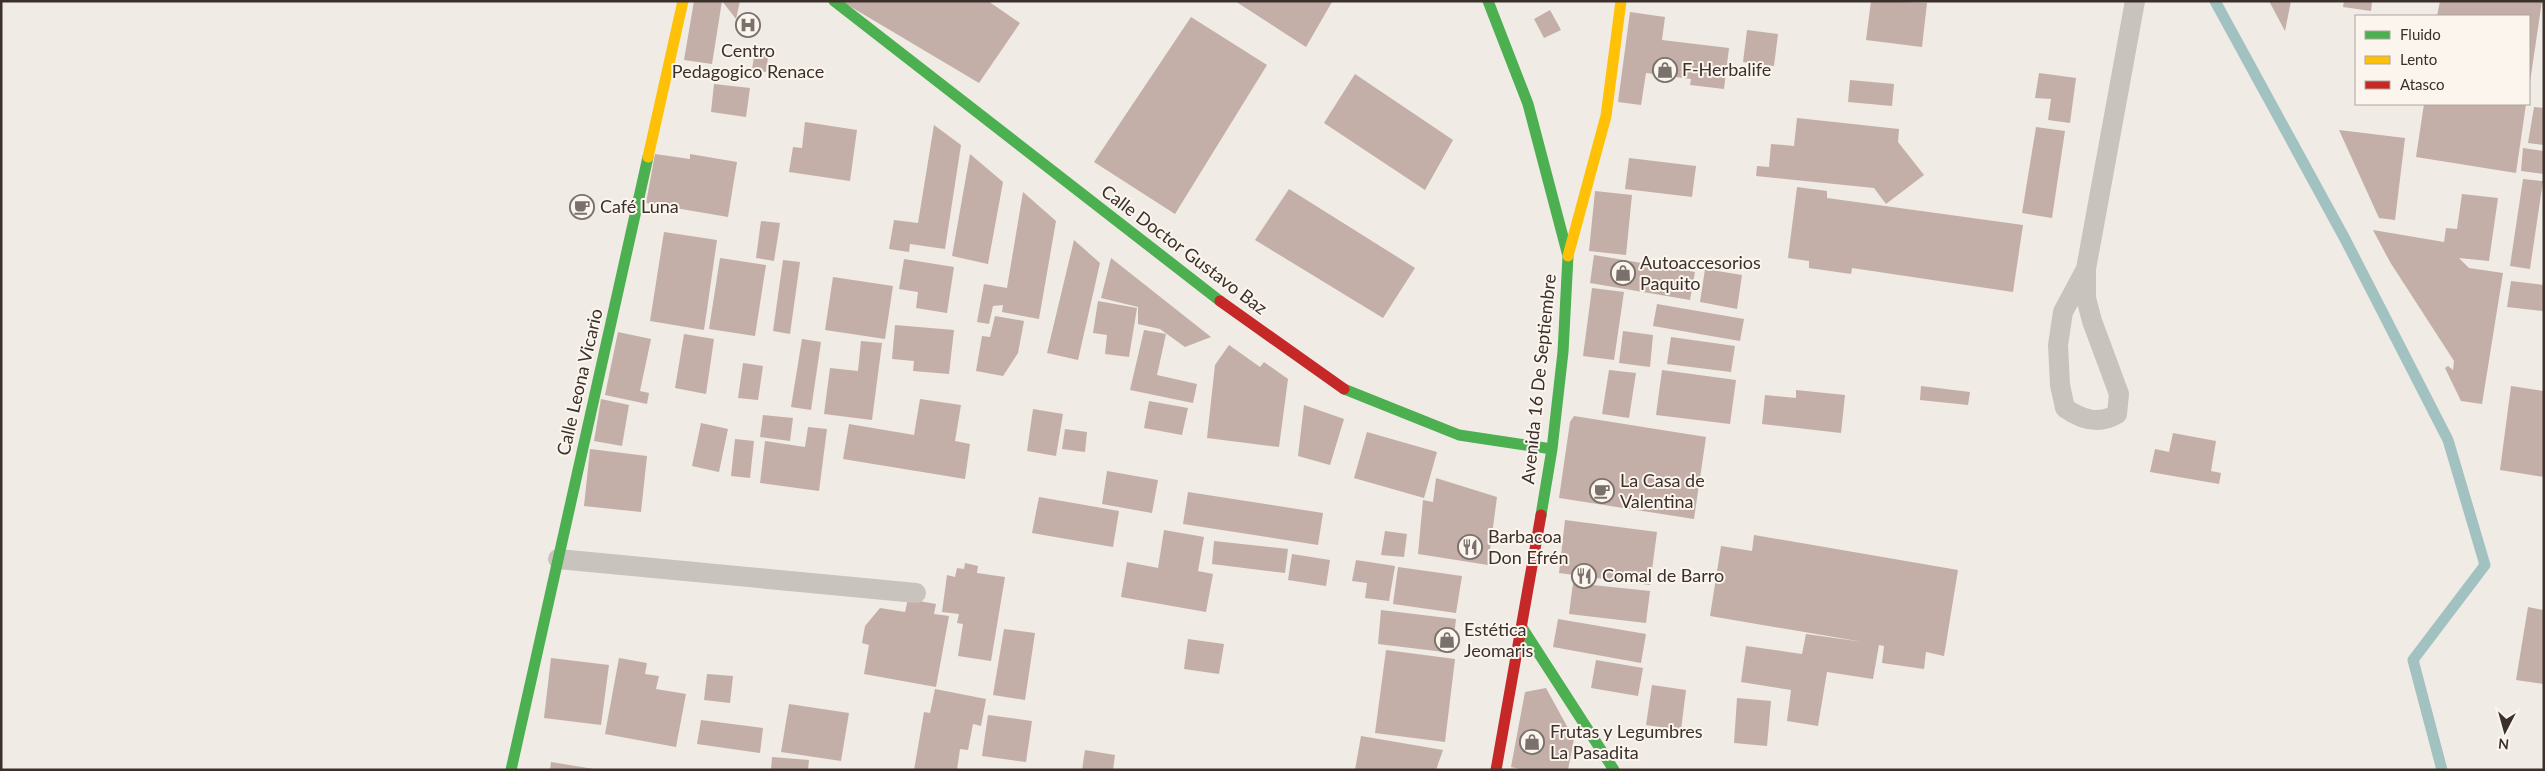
<svg xmlns="http://www.w3.org/2000/svg" width="2545" height="771" font-family="Lato,sans-serif">
<style>
.lines{fill:none;stroke-linecap:round;stroke-linejoin:round}
.stream{stroke:#a1c2c1;stroke-width:11}
.building{fill:#c3afa7}
.lane{stroke:#c9c3be;stroke-width:20}
.fast{stroke:#4caf50;stroke-width:11}
.slow{stroke:#ffc107;stroke-width:11}
.jam{stroke:#c62828;stroke-width:11}
.labels{text-anchor:middle;stroke-width:4;stroke-linejoin:round;paint-order:stroke}
.poi-label{font-size:18px;fill:#3b302b;stroke:#fbf5ee;text-anchor:start}
.street-label{font-size:18px;fill:#3b302b;stroke:#fbf5ee}
</style>
<rect width="100%" height="100%" fill="#f0ebe5"/>
<g class="lines">
<path class="stream" d="M2215,1L2345,239L2448,440L2485,565L2413,660L2442,770"/>
</g>
<path class="building" d="M694,1H722L712,64L684,60Z
M722,1H740L736,19Z
M841,1H988L1020,23L979,83Z
M1235,1H1331L1332,2L1306,47Z
M1871,1L1927,3L1922,47L1866,40Z
M2269,1H2291L2285,31Z
M2344,1H2372L2371,11L2343,7Z
M2440,1H2542L2530,82L2529,16H2437Z
M1550,10L1561,30L1544,38L1534,19Z
M1630,12L1665,17L1662,40L1729,48L1724,89L1690,85L1691,79L1646,73L1641,105L1618,102Z
M1191,17L1267,65L1175,214L1094,162Z
M1747,30L1778,34L1774,66L1743,62Z
M755,49L769,51L766,72L752,70Z
M2039,73L2076,78L2070,123L2048,120L2051,99L2035,98Z
M1355,74L1453,140L1425,190L1324,123Z
M1850,80L1894,84L1892,106L1848,102Z
M714,84L750,88L746,117L711,112Z
M2424,104H2526L2516,173L2416,157Z
M2534,107L2544,108V145L2528,143Z
M1797,118L1899,129L1898,142L1924,175L1886,204L1874,188L1756,176L1757,166L1769,167L1771,144L1794,146Z
M805,122L857,130L850,181L789,172L793,147L802,148Z
M934,125L961,145L945,249L910,244L909,252L889,249L894,220L918,223Z
M2036,127L2065,131L2052,218L2022,213Z
M2339,130L2405,138L2395,220L2379,218Z
M2523,148L2544,151V174L2521,171Z
M655,154L690,159V154L737,162L728,217L646,203Z
M970,154L1003,182L988,264L952,256Z
M1629,158L1696,166L1692,197L1625,189Z
M2523,179L2543,181L2530,269L2510,266Z
M1797,187L1827,191V198L2023,225L2013,292L1852,268L1851,274L1809,268V261L1788,258Z
M1289,189L1415,268L1383,318L1255,240Z
M1595,191L1632,195L1626,255L1589,251Z
M1023,192L1056,221L1039,319L1002,312L1003,305L993,306L989,324L977,322L984,284L1007,288Z
M2462,194L2498,198L2489,261L2459,258L2469,268L2503,273L2482,404L2461,401L2445,368L2448,366L2453,370L2454,361L2390,262L2373,230L2444,242L2446,228L2457,229Z
M761,221L780,223L774,261L756,258Z
M664,232L717,240L704,330L650,321Z
M1074,240L1100,263L1078,360L1047,353Z
M1594,255L1695,272L1690,300L1590,283Z
M720,258L766,265L755,336L709,329Z
M1111,258L1211,337L1185,347L1160,329L1138,324V307L1101,298Z
M904,259L954,267L947,313L916,308L918,292L899,289Z
M783,260L800,262L790,334L773,331Z
M1705,269L1742,275L1737,309L1700,302Z
M833,277L893,286L885,339L825,330Z
M2511,281L2544,285L2543,311L2507,307Z
M1592,288L1624,292L1614,360L1583,356Z
M1098,301L1137,308L1129,357L1105,354L1107,335L1093,333Z
M1657,304L1744,319L1740,341L1653,326Z
M995,316L1024,321L1018,353L1003,376L976,371L982,336L990,337Z
M895,325L954,330L949,374L913,371L914,361L892,359Z
M1144,330L1166,334L1157,375L1197,384L1193,403L1130,390Z
M1623,331L1653,335L1650,367L1619,363Z
M618,332L651,339L640,391L649,393L647,404L605,395Z
M684,334L714,339L706,394L675,388Z
M1671,337L1735,346L1731,372L1667,364Z
M802,339L821,342L811,410L791,407Z
M861,341L882,343L872,420L824,414L830,368L858,371Z
M1229,345L1260,367L1264,362L1288,379L1279,447L1207,438L1215,365Z
M743,363L763,366L758,400L738,398Z
M1609,370L1636,373L1629,418L1602,414Z
M1662,370L1736,380L1730,424L1656,415Z
M1921,386L1970,392L1968,405L1920,400Z
M2511,386L2544,391V477L2500,470Z
M1796,390L1845,395L1841,433L1762,424L1765,395L1796,398Z
M601,399L629,405L622,446L594,441Z
M920,399L961,405L955,441L970,444L965,479L843,459L849,424L914,435Z
M1149,401L1188,408L1182,435L1144,428Z
M1304,405L1344,419L1330,465L1298,456Z
M1033,409L1063,414L1056,456L1027,451Z
M763,415L793,418L790,441L760,437Z
M1574,416L1706,437L1694,519L1559,498L1570,422Z
M701,423L728,429L719,472L692,466Z
M808,427L827,429L819,491L760,483L765,441L805,447Z
M1065,429L1087,432L1085,452L1062,449Z
M1367,432L1437,452L1424,498L1354,478Z
M2173,433L2216,441L2211,471L2221,473L2219,484L2150,472L2155,449L2169,452Z
M735,439L754,441L750,478L731,476Z
M590,449L647,456L641,512L584,506Z
M1107,471L1158,480L1152,513L1102,504Z
M1436,478L1497,497L1488,565L1418,554L1423,500L1433,502Z
M1188,492L1323,513L1318,545L1183,524Z
M1039,497L1119,511L1113,547L1032,533Z
M1565,520L1657,532L1650,585L1559,573Z
M1164,530L1204,537L1198,571L1213,574L1206,612L1121,597L1127,562L1158,568Z
M1385,531L1407,534L1404,557L1381,555Z
M1754,535L1958,570L1944,656L1926,652L1924,669L1882,663L1884,646L1879,645L1873,679L1827,672L1818,726L1787,721L1791,690L1741,682L1746,646L1802,654L1806,634L1863,642L1710,616L1721,546L1752,551Z
M1214,541L1288,549L1285,573L1212,564Z
M1292,554L1330,560L1326,586L1288,580Z
M1356,560L1395,566L1389,601L1365,598L1367,583L1352,581Z
M965,563L978,566L977,573L1005,577L991,661L958,656L963,624L957,623L959,614L942,612L947,575L955,577L957,568L964,569Z
M1398,567L1462,576L1456,613L1393,604Z
M1573,583L1650,591L1646,623L1569,614Z
M908,599L936,604L934,614L949,616L936,687L864,674L869,645L862,643L865,626L880,608L905,612Z
M2528,607L2544,610V684L2516,680Z
M1381,610L1456,619L1452,653L1378,644Z
M1558,619L1646,634L1641,663L1553,647Z
M1004,629L1035,633L1025,700L993,695Z
M1188,639L1224,644L1219,674L1184,669Z
M1386,650L1455,659L1445,742L1375,733Z
M551,658L609,665L601,725L544,718Z
M619,658L647,663L645,674L659,676L656,689L686,694L676,747L605,734Z
M1596,660L1643,668L1638,696L1591,688Z
M707,674L733,676L730,703L704,700Z
M1652,685L1686,690L1681,730L1646,725Z
M1546,688L1574,739L1568,770H1525L1511,767L1525,692Z
M935,689L986,699L981,726L973,724L968,750L960,749L957,770H914L924,712L930,713Z
M1737,698L1771,701L1767,746L1734,743Z
M789,704L849,713L841,761L781,752Z
M988,715L1032,721L1026,762L982,756Z
M701,720L763,728L760,753L697,744Z
M1361,736L1443,750L1436,770H1355Z
M1085,750L1115,755L1113,770H1082Z
M772,757L809,760L808,770H771Z
M551,762L594,769L593,770H550Z"/>
<g class="lines">
<path class="lane" d="M2086,269V298L2092,321L2119,394L2117,414C2099,425 2082,420 2065,408L2060,385L2058,345L2063,312L2086,269L2135,1
M558,559L916,593"/>
<path class="fast" d="M834,1L1220,301
M1488,1L1528,104L1568,256L1563,352L1552,449L1541,515
M1344,389L1459,435L1552,449
M1523,629L1614,770
M511,770L648,157"/>
<path class="slow" d="M648,157L683,1
M1568,256L1606,116L1621,1"/>
<path class="jam" d="M1220,301L1344,389
M1496,770L1541,515"/>
</g>
<defs>
<symbol id="hospital-ring" viewBox="-11 -11 22 22"><circle r="9.5" fill="#fbf5ee" stroke="#7a716c" stroke-width="1.5"/><path d="M-5-5h3v3.5h4V-5h3V5h-3V1.5h-4V5h-3Z" fill="#7a716c"/></symbol>
<symbol id="shop-ring" viewBox="-11 -11 22 22"><circle r="9.5" fill="#fbf5ee" stroke="#7a716c" stroke-width="1.5"/><path d="M-5-2.5h2.3a2.7 3.5 0 0 1 5.4 0H5L5.5 6h-11ZM-1.5-2.5h3a1.5 2.3 0 0 0-3 0Z" fill="#7a716c"/></symbol>
<symbol id="cafe-ring" viewBox="-11 -11 22 22"><circle r="9.5" fill="#fbf5ee" stroke="#7a716c" stroke-width="1.5"/><path d="M-5.5-4.5H6V0H3Q3 3.5 0 3.5H-2.5Q-5.5 3.5-5.5 0ZM3-3.2v2h1.7v-2ZM-6 4.5H4V6H-6Z" fill="#7a716c"/></symbol>
<symbol id="restaurant-ring" viewBox="-11 -11 22 22"><circle r="9.5" fill="#fbf5ee" stroke="#7a716c" stroke-width="1.5"/><path d="M-5-6h1v4h1v-4h1v4h1v-4h1v5L-1.5 .5V6h-2V.5L-5-1ZM5-6V6H3V1.5H1.5Q1.5-4 5-6Z" fill="#7a716c"/></symbol>
</defs>
<g fill-rule="evenodd">
<use href="#hospital-ring" x="734" y="11" width="28" height="28"/>
<use href="#shop-ring" x="1651" y="56" width="28" height="28"/>
<use href="#cafe-ring" x="568" y="193" width="28" height="28"/>
<use href="#shop-ring" x="1609" y="259" width="28" height="28"/>
<use href="#cafe-ring" x="1588" y="477" width="28" height="28"/>
<use href="#restaurant-ring" x="1456" y="533" width="28" height="28"/>
<use href="#restaurant-ring" x="1570" y="562" width="28" height="28"/>
<use href="#shop-ring" x="1433" y="626" width="28" height="28"/>
<use href="#shop-ring" x="1518" y="728" width="28" height="28"/>
</g>
<g class="labels">
<g class="poi-label">
<text x="748" y="57" text-anchor="middle">Centro<tspan x="748" dy="21">Pedagogico Renace</tspan></text>
<text x="1682" y="76">F-Herbalife</text>
<text x="600" y="213">Café Luna</text>
<text x="1640" y="269">Autoaccesorios<tspan x="1640" dy="21">Paquito</tspan></text>
<text x="1620" y="487">La Casa de<tspan x="1620" dy="21">Valentina</tspan></text>
<text x="1488" y="543">Barbacoa<tspan x="1488" dy="21">Don Efrén</tspan></text>
<text x="1602" y="582">Comal de Barro</text>
<text x="1464" y="636">Estética<tspan x="1464" dy="21">Jeomaris</tspan></text>
<text x="1550" y="738">Frutas y Legumbres<tspan x="1550" dy="21">La Pasadita</tspan></text>
</g>
<g class="street-label">
<text transform="translate(1184 250) rotate(37)" y="6">Calle Doctor Gustavo Baz</text>
<text transform="translate(1539 379) rotate(-84)" y="6">Avenida 16 De Septiembre</text>
<text transform="translate(580 382) rotate(-77)" y="6">Calle Leona Vicario</text>
</g>
</g>
<rect width="2545" height="771" fill="none" stroke="#3b302b" stroke-width="5"/>
<rect x="2355" y="15" width="175" height="90" fill="#fbf5ee" stroke="#aea6a0"/>
<rect x="2365" y="31" width="25" height="8" fill="#4caf50" stroke="#aea6a0"/>
<text x="2400" y="40" font-size="15" fill="#3b302b">Fluido</text>
<rect x="2365" y="56" width="25" height="8" fill="#ffc107" stroke="#aea6a0"/>
<text x="2400" y="65" font-size="15" fill="#3b302b">Lento</text>
<rect x="2365" y="81" width="25" height="8" fill="#c62828" stroke="#aea6a0"/>
<text x="2400" y="90" font-size="15" fill="#3b302b">Atasco</text>
<g transform="translate(2505 731) rotate(186)" stroke="#fbf5ee" stroke-width="4" paint-order="stroke">
<path d="M0-4L9 19L0 12L-9 19Z" fill="#3b302b"/>
<text y="-8" font-size="14" font-weight="bold" text-anchor="middle" fill="#3b302b">N</text>
</g>
</svg>
